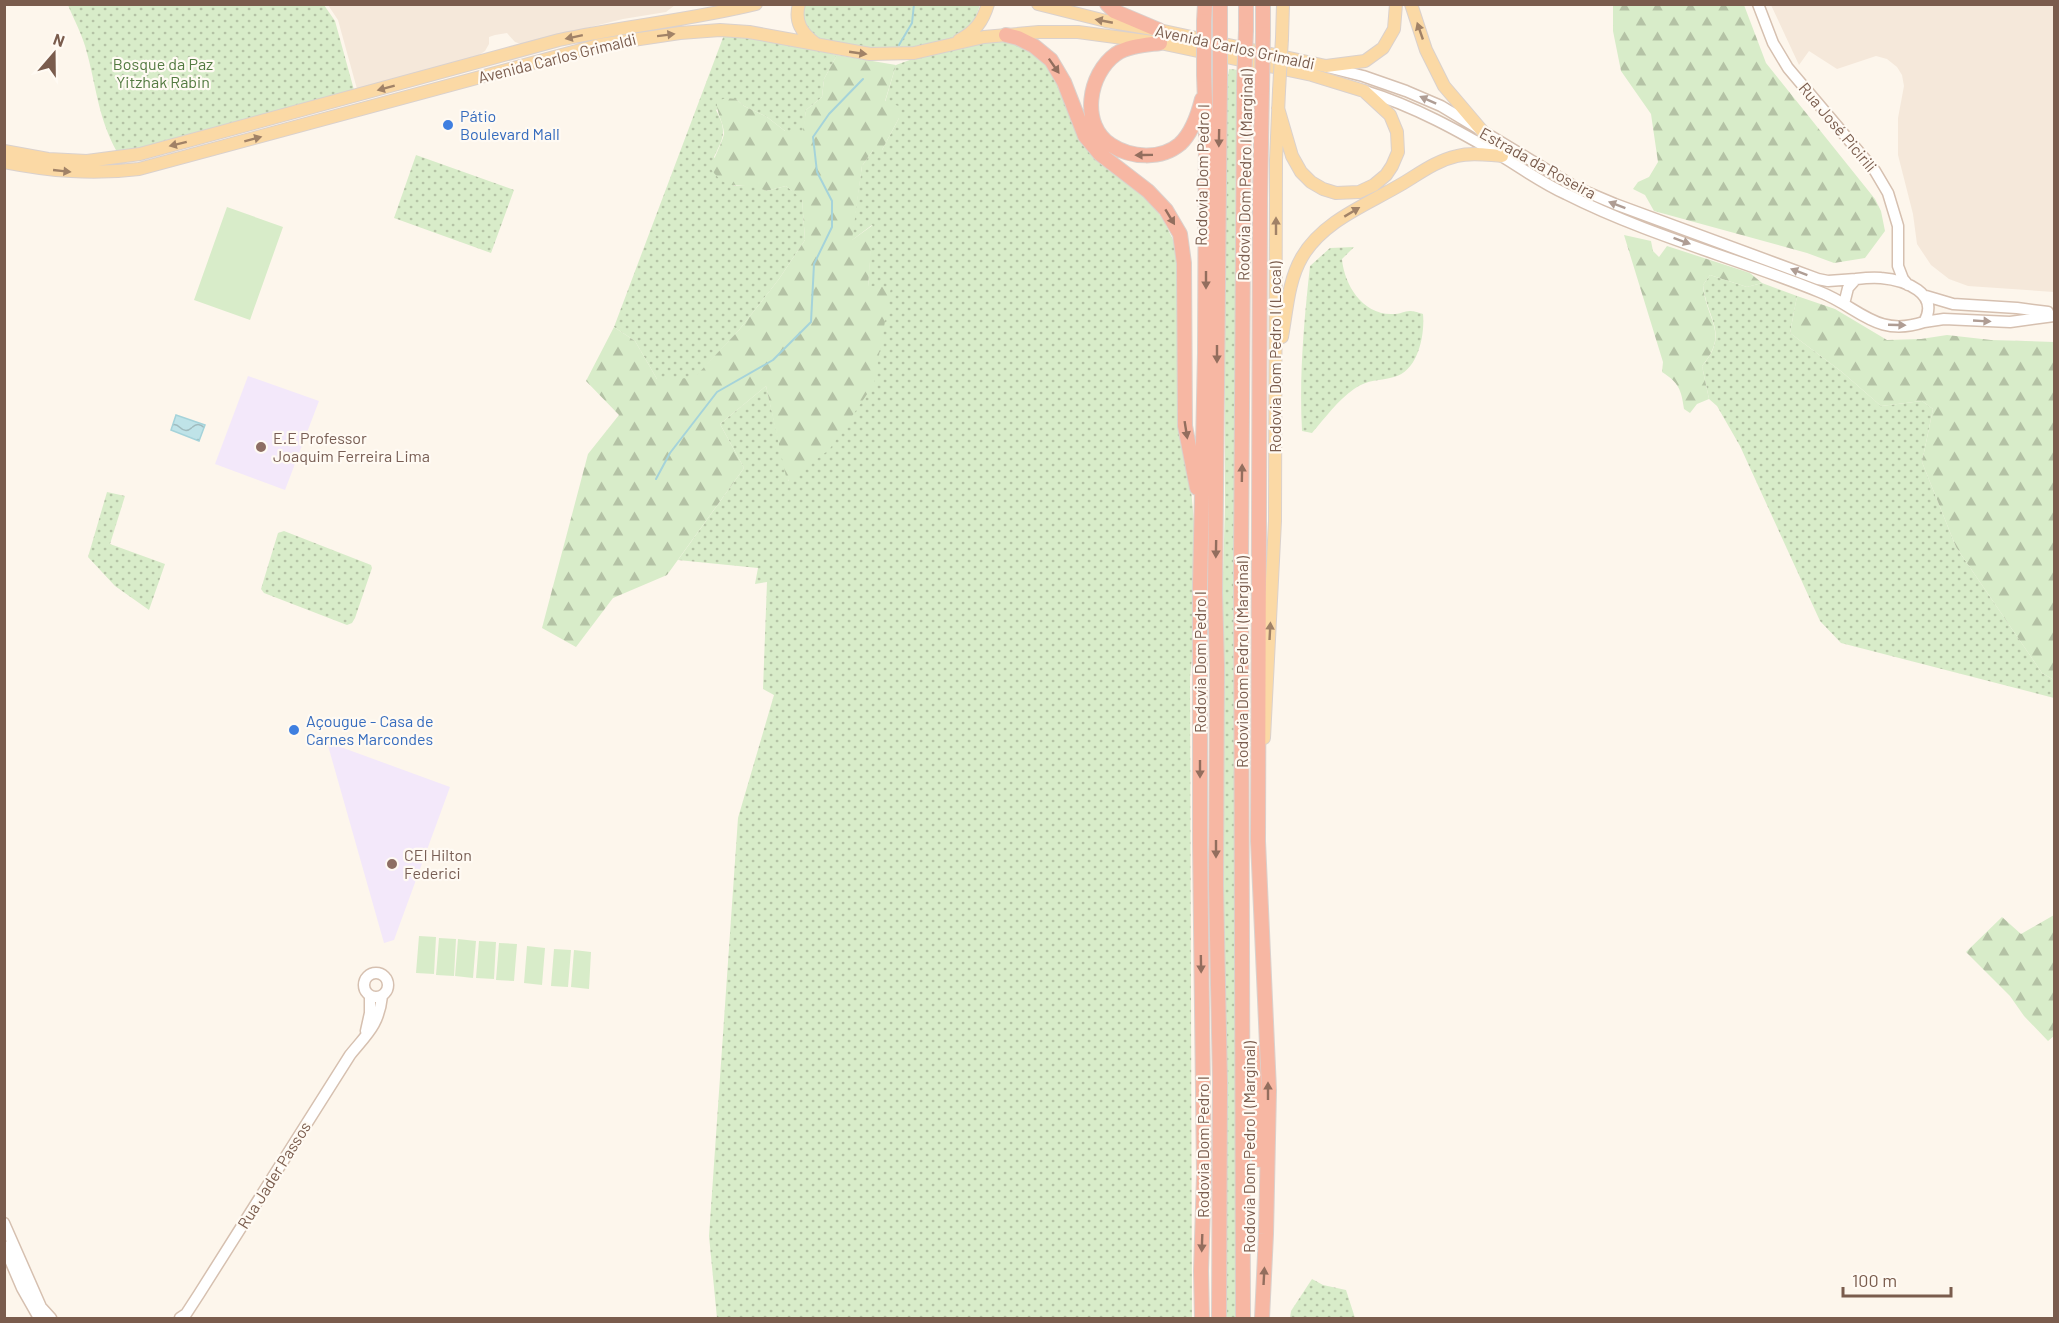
<svg xmlns="http://www.w3.org/2000/svg" width="2059" height="1323" font-family="Barlow,sans-serif">
<style>
.residential{fill:#f5e8da}
.education{fill:#f3e8fa}
.grass{fill:url(#grass-dots)}
.forest{fill:url(#forest-firs)}
.garden{fill:#d8ecc9}
.water{fill:url(#water-waves);stroke:#a5d3da;stroke-width:1.5}
.lines{fill:none;stroke-linecap:round;stroke-linejoin:round}
.stream{stroke:#a5d3da;stroke-width:2}
.secondary-casing{stroke:#d6c0b0;stroke-width:13}
.primary-casing{stroke:#dad1cd;stroke-width:14}
.highway-casing{stroke:#dad1cd;stroke-width:16}
.secondary{stroke:#fff;stroke-width:10}
.primary{stroke:#fbd9a5;stroke-width:12}
.highway{stroke:#f7b7a3;stroke-width:14}
.primary-bridge-casing{stroke:#dad1cd;stroke-width:14;stroke-linecap:butt}
.highway-bridge-casing{stroke:#dad1cd;stroke-width:16;stroke-linecap:butt}
.primary-bridge{stroke:#fbd9a5;stroke-width:12}
.highway-bridge{stroke:#f7b7a3;stroke-width:14}
.oneway{fill:#a18267}
.oneway2{fill:#936e5e}
.oneway3{fill:#af9d94}
.shop-dot{fill:#3f7fe0;stroke:#fffaf3;stroke-width:2}
.education-dot{fill:#8d6e63;stroke:#fffaf3;stroke-width:2}
.labels{text-anchor:middle;stroke-width:4.5;stroke-linejoin:round;paint-order:stroke}
.street-label{font-size:16px;fill:#7a5c4d;stroke:#fffaf3}
.park-label{font-size:16px;fill:#537a41;stroke:#fffaf3}
.shop-label{font-size:16px;fill:#366cbe;stroke:#fffaf3;text-anchor:start}
.education-label{font-size:16px;fill:#785e54;stroke:#fffaf3;text-anchor:start}
</style>
<defs>
<pattern id="grass-dots" width="8" height="8" patternUnits="userSpaceOnUse" patternTransform="scale(1.5)"><rect width="8" height="8" fill="#d8ecc9"/><path d="M2 2h.1M6 6h.1" fill="none" stroke="#b4c2a5" stroke-width="1.8" stroke-linecap="round"/></pattern>
<pattern id="forest-firs" width="22" height="20" patternUnits="userSpaceOnUse" patternTransform="scale(1.5)"><rect width="22" height="20" fill="#d8ecc9"/><path d="M5 1l3.5 6h-7zM16 11l3.5 6h-7z" fill="#b4c2a5"/></pattern>
<pattern id="water-waves" width="16" height="10" patternUnits="userSpaceOnUse" patternTransform="scale(1.5)"><rect width="16" height="10" fill="#bfe3e8"/><path d="M0 5q4-4 8 0t8 0" fill="none" stroke="#a0bbbe"/></pattern>
</defs>
<rect width="100%" height="100%" fill="#fdf6ec"/>
<path class="residential" d="M328,5H675L666,12L623,19L521,44L515,42L507,33L495,35L489,37V44L485,51L479,55L357,89L338,20Z
M1771,5H2054V292L1968,286L1949,279L1931,265L1917,244L1913,214L1898,155V118L1904,86L1902,75L1897,67L1887,59L1876,56L1837,69L1809,51L1799,65Z"/>
<path class="education" d="M248,376L319,401L285,490L215,464Z
M327,742L450,787L394,940L384,943Z"/>
<path class="grass" d="M68,5H324L335,21L354,90L160,144L117,152C98,117 97,90 87,53C83,36 74,20 68,5Z
M803,5H980L974,22L954,39L919,48L878,50L816,40L803,24Z
M724,35L778,42L837,55L824,79L822,97L806,110L804,131H785L767,117L744,106L736,99L716,110C727,131 724,137 714,157L734,186L755,185L766,191L786,186L802,198L805,240L779,279L739,330L694,379H657L635,341L614,327Z
M1018,38L1042,56L1059,83L1067,110L1085,136L1146,196L1164,221L1184,263L1185,426L1200,585L1190,677L1192,1318H717L709,1236L738,818L774,695L763,689L767,582L755,584L758,568L678,560L744,468L720,424L766,386L788,481L890,287H868L872,225L851,241L862,166L873,150H882L899,118L885,102L896,65L948,46Z
M1229,69L1239,70L1236,143L1235,295L1237,672L1234,878L1238,1318H1225L1222,606L1225,507V97Z
M416,155L514,190L491,253L394,218Z
M1354,247L1342,259C1344,284 1362,314 1391,314C1407,314 1404,307 1423,314C1425,335 1418,371 1394,377C1380,381 1368,379 1354,389C1338,400 1325,418 1312,433L1302,431C1299,376 1304,321 1310,266L1330,248Z
M1710,275L1747,287L1762,283L1797,296L1790,333L1842,372L1881,406L1922,401L1933,409L1922,462L1956,547L2042,673L2054,680V698L1841,643L1820,621L1740,446L1717,406L1709,399L1702,366C1730,333 1707,320 1703,285Z
M107,492L125,496L110,544L165,564L149,610L115,586L88,557Z
M284,531L371,565L372,568L355,618L352,623L347,625L264,593L261,589L278,533Z
M1312,1279L1323,1285L1346,1290L1355,1318H1290L1291,1311Z"/>
<path class="forest" d="M1613,5H1744L1766,63L1875,199L1881,211L1885,231L1865,258L1834,263L1807,253L1654,211L1645,195L1633,189L1638,182L1649,177L1658,162L1651,114L1621,71L1613,31Z
M837,55L896,65L885,101L901,107L899,118L882,150H873L862,166L852,240L873,225L868,286L891,287L874,384L829,450L787,481L766,386L720,424L744,468L667,575L613,598L576,647L542,628L588,454L619,415L586,381L614,327L635,341L657,379L694,378L739,330L779,279L805,240L802,199L786,186L766,191C743,179 730,196 711,169C713,159 724,139 724,133C723,121 716,113 717,101L726,98L736,99L744,106L767,117L785,131H803L806,110L822,97L824,79Z
M1624,235L1651,241L1653,251L1659,257L1667,246L1750,273L1762,283L1747,287L1710,275L1703,285C1706,321 1730,332 1702,366L1709,399L1697,404L1690,413L1684,409C1681,389 1679,383 1662,372L1663,362Z
M1797,296L1835,309L1887,340L1921,339L1947,335L1991,340L2054,342V680L2042,673L1956,547L1922,462L1933,409L1922,401L1881,406L1842,372L1790,333Z
M2054,915V1036L2048,1041L2024,1016L2010,996L1966,952L2002,917L2021,934Z"/>
<path class="garden" d="M227,207L283,227L250,320L194,300Z
M419,936L436,937L434,974L416,973Z
M439,938L456,939L454,976L436,975Z
M458,939L476,941L473,978L455,976Z
M479,941L496,942L494,979L476,978Z
M499,943L517,944L514,981L496,980Z
M527,946L545,948L542,985L524,983Z
M554,949L571,950L568,987L551,986Z
M574,950L591,952L589,989L571,987Z"/>
<path class="water" d="M176,415L205,425L199,441L171,430Z"/>
<g class="lines">
<path class="stream" d="M899,45L912,23L914,4
M656,479L670,453L717,392L773,360L811,322L814,264L832,227V201L817,172L813,137L829,114L863,79"/>
<defs>
<path id="secondary" d="M1758,4L1773,43L1788,68L1875,171L1888,193L1898,226V266L1903,279L1908,285
M1327,67L1363,76L1406,91L1441,106L1577,188L1615,204L1818,279L1828,281L1856,279
M1365,91C1414,106 1459,131 1503,157C1524,170 1544,184 1566,194C1647,235 1736,258 1820,292C1859,307 1876,338 1924,322C1941,293 1904,280 1881,278C1873,277 1864,278 1856,279L1848,288L1844,304
M1926,296L1953,304L2017,308L2048,312
M1924,322L1944,319L2010,322L2054,316
M364 985a12 12 0 1 1 24 0a12 12 0 1 1-24 0Z
M366,1031L370,1013V996
M4,1223L41,1307L51,1318
M4,1246L22,1288L39,1318
M180,1318L186,1314L199,1294L350,1055C367,1034 379,1025 382,996"/>
<path id="primary" d="M799,4C794,22 802,33 815,43
M1038,4L1106,21L1159,30L1326,66L1365,61L1383,48L1394,29L1396,4
M1411,4L1426,50L1444,86L1484,133
M1282,38L1283,4
M959,40C975,32 983,21 988,4
M4,151L48,159L87,161L140,154L559,40C625,26 691,20 756,4
M4,162C51,171 91,175 139,169L599,45L680,33L720,30L749,32L870,54L914,53L984,37L1039,32H1078L1160,43L1312,75L1364,91L1390,115L1397,132L1398,152L1392,166L1386,175L1374,185L1359,192L1336,193L1323,189L1311,182L1301,172L1292,156L1278,108
M1282,337C1287,310 1288,281 1302,257C1323,221 1366,205 1400,185C1419,174 1435,161 1457,156C1472,152 1487,155 1502,156
M1264,738L1275,521L1276,160L1279,91"/>
<path id="highway" d="M1107,4L1114,11L1159,30
M1204,21L1205,4
M1220,24V4
M1246,30V4
M1263,34V4
M1006,35L1018,38L1034,46L1051,60L1064,82L1085,136L1100,154L1148,191L1166,210L1180,234L1184,263L1185,426L1197,488
M1160,43C1146,45 1128,46 1116,54C1088,74 1080,125 1111,145C1131,158 1161,160 1180,144C1192,133 1198,115 1202,99
M1252,1048L1259,1160
M1202,1318L1201,1271L1204,1175L1200,843V585L1205,353L1206,129L1204,75
M1219,1318L1220,1082L1216,886L1217,666L1215,593L1220,79
M1243,1318L1241,567L1244,84
M1262,1318L1266,1234L1269,1090L1258,841L1260,199L1262,88"/>
</defs>
<use href="#secondary" class="secondary-casing"/>
<use href="#primary" class="primary-casing"/>
<use href="#highway" class="highway-casing"/>
<use href="#secondary" class="secondary"/>
<use href="#primary" class="primary"/>
<use href="#highway" class="highway"/>
<defs>
<path id="primary-bridge" d="M1279,91L1282,38"/>
<path id="highway-bridge" d="M1204,75V21
M1220,79V24
M1244,84L1246,30
M1262,88L1263,34"/>
</defs>
<use href="#primary-bridge" class="primary-bridge-casing"/>
<use href="#highway-bridge" class="highway-bridge-casing"/>
<use href="#primary-bridge" class="primary-bridge"/>
<use href="#highway-bridge" class="highway-bridge"/>
</g>
<defs><path id="oneway-solid" d="M-6-.8H1V-3.2L6.5 0L1 3.2V.8H-6Z" transform="scale(1.5)"/></defs>
<g class="oneway">
<use href="#oneway-solid" transform="translate(1104 21) rotate(-169)"/>
<use href="#oneway-solid" transform="translate(1420 31) rotate(-109)"/>
<use href="#oneway-solid" transform="translate(666 35) rotate(-7)"/>
<use href="#oneway-solid" transform="translate(574 37) rotate(168)"/>
<use href="#oneway-solid" transform="translate(858 53) rotate(8)"/>
<use href="#oneway-solid" transform="translate(386 88) rotate(165)"/>
<use href="#oneway-solid" transform="translate(253 139) rotate(-15)"/>
<use href="#oneway-solid" transform="translate(178 144) rotate(166)"/>
<use href="#oneway-solid" transform="translate(62 171) rotate(6)"/>
<use href="#oneway-solid" transform="translate(1352 212) rotate(-31)"/>
<use href="#oneway-solid" transform="translate(1276 226) rotate(-90)"/>
<use href="#oneway-solid" transform="translate(1270 631) rotate(-87)"/>
</g>
<g class="oneway2">
<use href="#oneway-solid" transform="translate(1054 66) rotate(55)"/>
<use href="#oneway-solid" transform="translate(1219 138) rotate(91)"/>
<use href="#oneway-solid" transform="translate(1144 155) rotate(179)"/>
<use href="#oneway-solid" transform="translate(1170 217) rotate(59)"/>
<use href="#oneway-solid" transform="translate(1206 280) rotate(90)"/>
<use href="#oneway-solid" transform="translate(1217 354) rotate(90)"/>
<use href="#oneway-solid" transform="translate(1186 430) rotate(81)"/>
<use href="#oneway-solid" transform="translate(1242 473) rotate(-89)"/>
<use href="#oneway-solid" transform="translate(1216 549) rotate(91)"/>
<use href="#oneway-solid" transform="translate(1200 769) rotate(90)"/>
<use href="#oneway-solid" transform="translate(1216 849) rotate(90)"/>
<use href="#oneway-solid" transform="translate(1201 964) rotate(89)"/>
<use href="#oneway-solid" transform="translate(1268 1091) rotate(-90)"/>
<use href="#oneway-solid" transform="translate(1202 1243) rotate(92)"/>
<use href="#oneway-solid" transform="translate(1264 1276) rotate(-87)"/>
</g>
<g class="oneway3">
<use href="#oneway-solid" transform="translate(1428 100) rotate(-156)"/>
<use href="#oneway-solid" transform="translate(1617 205) rotate(-159)"/>
<use href="#oneway-solid" transform="translate(1682 241) rotate(20)"/>
<use href="#oneway-solid" transform="translate(1799 272) rotate(-159)"/>
<use href="#oneway-solid" transform="translate(1982 321) rotate(3)"/>
<use href="#oneway-solid" transform="translate(1897 325) rotate(2)"/>
</g>
<g class="shop-dot">
<circle cx="448" cy="125" r="6"/>
<circle cx="294" cy="730" r="6"/>
</g>
<g class="education-dot">
<circle cx="261" cy="447" r="6"/>
<circle cx="392" cy="864" r="6"/>
</g>
<g class="labels">
<g class="street-label">
<text transform="translate(1235 47) rotate(12)" y="6">Avenida Carlos Grimaldi</text>
<text transform="translate(557 58) rotate(-14)" y="6">Avenida Carlos Grimaldi</text>
<text transform="translate(1838 127) rotate(50)" y="6">Rua José Picirili</text>
<text transform="translate(1538 163) rotate(29)" y="6">Estrada da Roseira</text>
<text transform="translate(1202 175) rotate(-89)" y="6">Rodovia Dom Pedro I</text>
<text transform="translate(1245 175) rotate(-89)" y="6">Rodovia Dom Pedro I (Marginal)</text>
<text transform="translate(1275 357) rotate(-90)" y="6">Rodovia Dom Pedro I (Local)</text>
<text transform="translate(1200 662) rotate(-90)" y="6">Rodovia Dom Pedro I</text>
<text transform="translate(1242 662) rotate(-90)" y="6">Rodovia Dom Pedro I (Marginal)</text>
<text transform="translate(1203 1147) rotate(-90)" y="6">Rodovia Dom Pedro I</text>
<text transform="translate(1249 1147) rotate(-90)" y="6">Rodovia Dom Pedro I (Marginal)</text>
<text transform="translate(274 1175) rotate(-58)" y="6">Rua Jader Passos</text>
</g>
<g class="park-label">
<text x="163" y="70">Bosque da Paz<tspan x="163" dy="18">Yitzhak Rabin</tspan></text>
</g>
<g class="shop-label">
<text x="460" y="122">Pátio<tspan x="460" dy="18">Boulevard Mall</tspan></text>
<text x="306" y="727">Açougue - Casa de<tspan x="306" dy="18">Carnes Marcondes</tspan></text>
</g>
<g class="education-label">
<text x="273" y="444">E.E Professor<tspan x="273" dy="18">Joaquim Ferreira Lima</tspan></text>
<text x="404" y="861">CEI Hilton<tspan x="404" dy="18">Federici</tspan></text>
</g>
</g>
<rect width="2059" height="1323" fill="none" stroke="#7a5c4d" stroke-width="12"/>
<g transform="translate(54 54) rotate(20)" stroke="#fffaf3" stroke-width="4.5" paint-order="stroke">
<path d="M0-4.5L10 22L0 15L-10 22Z" fill="#7a5c4d"/>
<text y="-9" font-size="16" font-weight="bold" text-anchor="middle" fill="#7a5c4d">N</text>
</g>
<path d="M1843 1287v9h108v-9" fill="none" stroke="#7a5c4d" stroke-width="3"/>
<text x="1852" y="1287" font-size="18" fill="#7a5c4d" stroke="#fffaf3" stroke-width="4.5" paint-order="stroke">100 m</text>
</svg>
